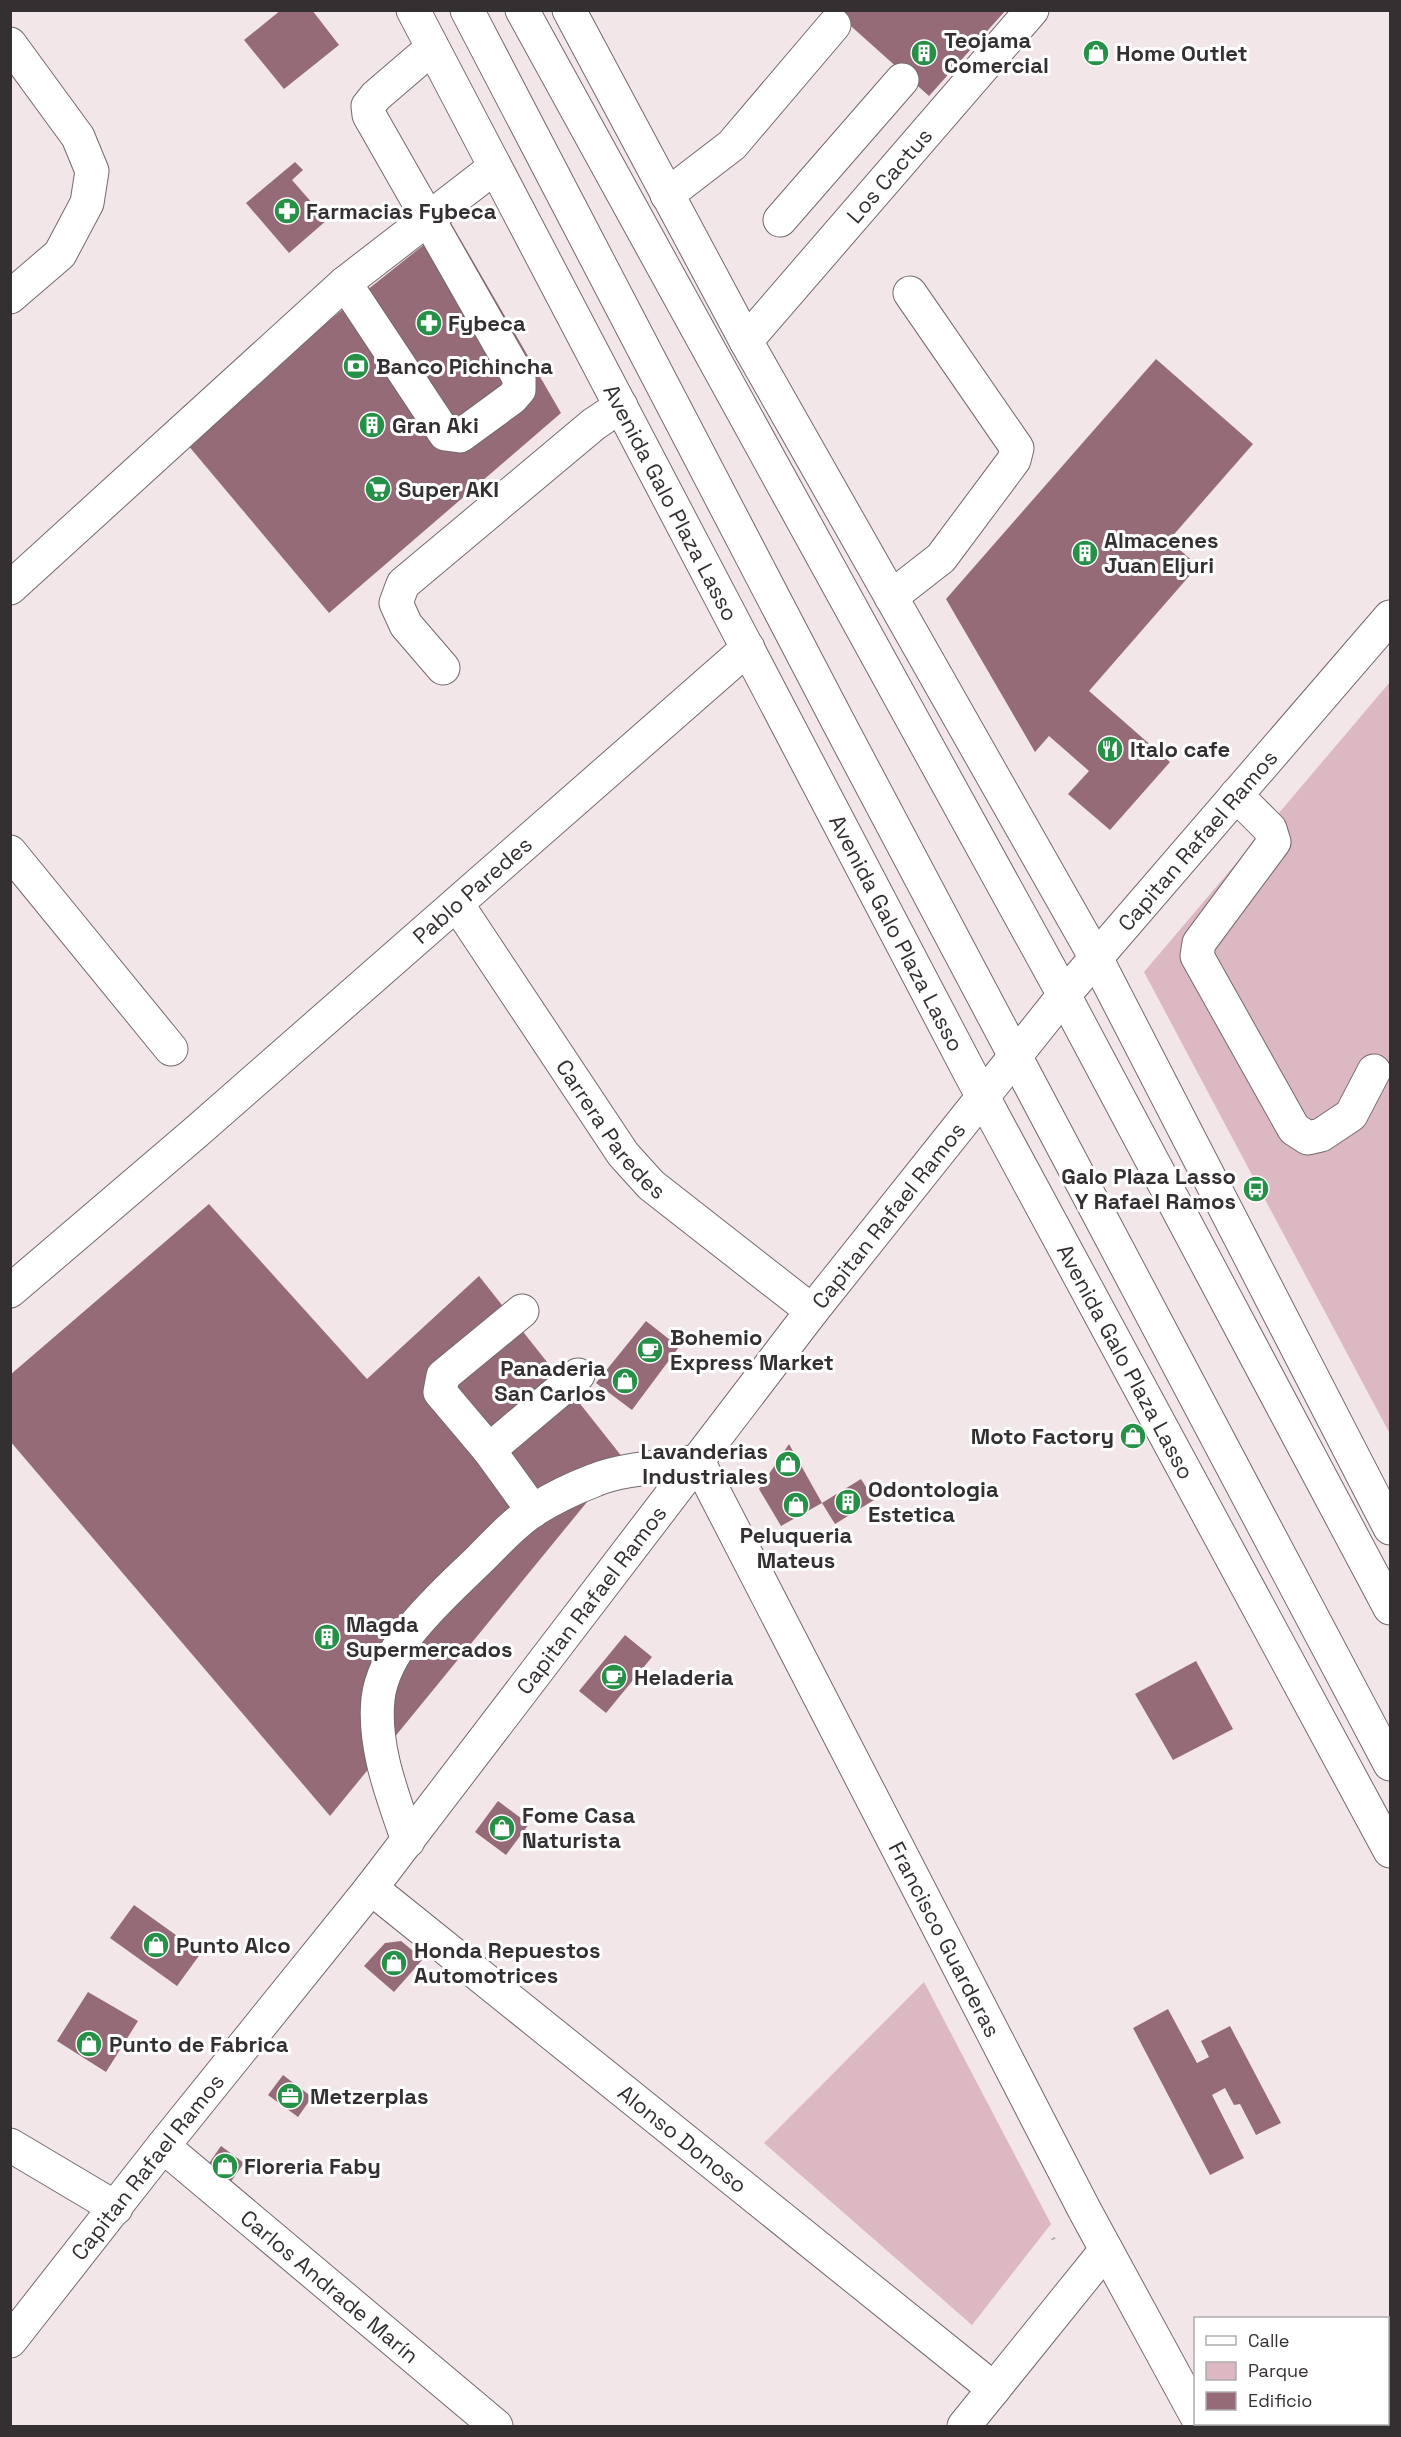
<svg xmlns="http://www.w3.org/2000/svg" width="1401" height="2437" font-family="'Space Grotesk',sans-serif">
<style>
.green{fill:#dcb8c2}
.building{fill:#956b78}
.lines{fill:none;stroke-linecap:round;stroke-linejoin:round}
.minor-casing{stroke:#74696c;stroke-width:35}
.major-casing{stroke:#74696c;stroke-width:35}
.path{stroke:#a59c9e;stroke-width:4;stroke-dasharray:1.5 4.5;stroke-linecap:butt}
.minor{stroke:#fff;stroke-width:33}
.major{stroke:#fff;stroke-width:33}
.labels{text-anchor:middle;stroke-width:6;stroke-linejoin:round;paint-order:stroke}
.poi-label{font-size:22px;font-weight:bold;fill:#342f30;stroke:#fff;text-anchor:start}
.street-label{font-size:22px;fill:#342f30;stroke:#fff}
</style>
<rect width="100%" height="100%" fill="#f2e6e9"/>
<path class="green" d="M1390,682V1434L1144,972Z
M924,1982L1051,2224L972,2325L764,2143Z"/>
<path class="building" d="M281,10H312L339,45L284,89L244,40Z
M833,10H1006L929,96Z
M295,162L303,170L292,180L327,220L289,253L246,203Z
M451,223L561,413L329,613L182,438Z
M1156,359L1253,444L1169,540L1198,566L1089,691L1170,762L1110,830L1068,794L1089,771L1049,736L1035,752L946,599Z
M209,1204L367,1379L479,1276L623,1458L330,1816L10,1441V1375Z
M646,1321L679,1347L632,1410L596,1383Z
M789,1444L822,1503L781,1526L759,1489Z
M861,1479L874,1500L835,1524L822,1503Z
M625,1635L652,1657L606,1713L579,1691Z
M1196,1661L1233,1729L1173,1760L1135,1694Z
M498,1801L529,1824L506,1855L475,1832Z
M134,1905L201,1953L177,1986L110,1938Z
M401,1941L423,1959L394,1992L364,1966L385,1943Z
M88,1992L138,2021L106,2072L57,2041Z
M1168,2009L1197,2063L1209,2057L1201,2041L1230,2026L1281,2123L1256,2135L1240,2104L1234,2105L1225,2088L1212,2095L1244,2158L1210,2175L1133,2028Z
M283,2075L312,2097L298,2117L268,2095Z
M221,2146L244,2163L225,2190L205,2169Z"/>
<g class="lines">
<defs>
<g id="minor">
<path d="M10,44L78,137L92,171L87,203L60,254L10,297"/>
<path d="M667,195L732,145L834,25"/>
<path d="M780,220L902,80"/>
<path d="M345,283L445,434L460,436L512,398L519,390V378L369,115L368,106L376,96L432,48"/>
<path id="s1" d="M746,341L1032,10"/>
<path d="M10,588L345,283L495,167"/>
<path d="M891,597L941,558L1014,460L1017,448L910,293"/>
<path d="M443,668L406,625L396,603L403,584L594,424L621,406"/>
<path d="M1236,795L1270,829L1274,842L1199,943L1197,956L1294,1129L1308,1138L1321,1135L1351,1115L1374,1071"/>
<path d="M10,852L171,1049"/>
<path id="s2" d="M457,904L623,1154L651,1185L812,1311"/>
<path id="s3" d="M10,1291L195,1133L748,648"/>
<path d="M522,1311L443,1376L440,1392L489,1450L533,1511"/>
<path d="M489,1450L578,1375"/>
<path id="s4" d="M408,1841C393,1796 373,1748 378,1699C384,1645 443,1595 480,1559C497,1542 514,1523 534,1510C553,1498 574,1488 595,1480C620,1469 669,1466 698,1461L1084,2209L1196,2415"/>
<path id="s5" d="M371,1888L994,2389"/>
<path d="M10,2145L116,2208"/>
<path id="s6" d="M163,2146L496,2426"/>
<path id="s7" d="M10,2341L163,2146L371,1888L812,1311L1064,995L1390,617"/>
<path d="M964,2426L1106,2250"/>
</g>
<g id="major">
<path id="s8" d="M413,10L970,1073L1390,1851"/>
<path d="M467,10C770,597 1080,1181 1390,1764"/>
<path d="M522,10L1064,995L1390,1608"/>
<path d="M569,10L746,341L1096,958L1390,1528"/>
</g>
</defs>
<use href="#minor" class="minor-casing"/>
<use href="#major" class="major-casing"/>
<path class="path" d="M1053,2238L1056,2243"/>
<use href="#minor" class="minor"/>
<use href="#major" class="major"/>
</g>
<defs>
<symbol id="building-disc" viewBox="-11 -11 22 22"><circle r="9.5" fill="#269047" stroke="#fff"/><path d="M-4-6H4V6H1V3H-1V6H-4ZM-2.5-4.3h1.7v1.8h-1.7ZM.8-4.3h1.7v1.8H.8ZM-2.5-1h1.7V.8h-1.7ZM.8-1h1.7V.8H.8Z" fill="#fff"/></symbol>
<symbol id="shop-disc" viewBox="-11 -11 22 22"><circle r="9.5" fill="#269047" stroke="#fff"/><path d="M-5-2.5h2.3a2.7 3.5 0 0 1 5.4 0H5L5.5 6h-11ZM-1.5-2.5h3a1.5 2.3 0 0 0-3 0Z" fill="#fff"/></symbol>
<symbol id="pharmacy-disc" viewBox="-11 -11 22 22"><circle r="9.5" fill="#269047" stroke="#fff"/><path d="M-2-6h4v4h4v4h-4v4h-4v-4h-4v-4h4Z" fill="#fff"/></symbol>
<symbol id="bank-disc" viewBox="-11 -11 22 22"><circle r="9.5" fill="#269047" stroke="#fff"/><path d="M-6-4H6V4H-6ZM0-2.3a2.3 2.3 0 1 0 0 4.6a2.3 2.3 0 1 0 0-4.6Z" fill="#fff"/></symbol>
<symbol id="supermarket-disc" viewBox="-11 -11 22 22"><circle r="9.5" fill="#269047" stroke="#fff"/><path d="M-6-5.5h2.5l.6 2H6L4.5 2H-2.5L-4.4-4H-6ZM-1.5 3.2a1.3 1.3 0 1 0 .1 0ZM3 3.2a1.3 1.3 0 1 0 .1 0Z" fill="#fff"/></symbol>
<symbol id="restaurant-disc" viewBox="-11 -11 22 22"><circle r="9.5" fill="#269047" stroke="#fff"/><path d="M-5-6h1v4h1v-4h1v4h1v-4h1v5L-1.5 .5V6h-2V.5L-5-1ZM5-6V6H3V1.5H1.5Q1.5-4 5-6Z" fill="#fff"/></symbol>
<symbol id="bus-disc" viewBox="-11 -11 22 22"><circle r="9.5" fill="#269047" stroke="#fff"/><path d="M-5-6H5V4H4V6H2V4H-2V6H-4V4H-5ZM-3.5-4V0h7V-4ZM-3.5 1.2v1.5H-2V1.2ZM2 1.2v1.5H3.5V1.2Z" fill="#fff"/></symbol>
<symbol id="cafe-disc" viewBox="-11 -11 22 22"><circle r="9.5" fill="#269047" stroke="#fff"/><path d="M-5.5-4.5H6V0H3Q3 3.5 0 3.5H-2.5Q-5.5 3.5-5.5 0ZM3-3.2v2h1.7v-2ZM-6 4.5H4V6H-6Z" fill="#fff"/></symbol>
<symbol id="office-disc" viewBox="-11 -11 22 22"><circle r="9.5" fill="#269047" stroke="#fff"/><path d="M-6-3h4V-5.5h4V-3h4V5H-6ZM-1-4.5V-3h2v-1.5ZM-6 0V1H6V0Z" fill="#fff"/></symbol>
</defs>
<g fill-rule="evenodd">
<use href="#building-disc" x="909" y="38" width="30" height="30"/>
<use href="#shop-disc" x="1081" y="38" width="30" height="30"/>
<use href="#pharmacy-disc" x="272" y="196" width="30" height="30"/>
<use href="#pharmacy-disc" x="414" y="308" width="30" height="30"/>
<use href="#bank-disc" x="341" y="351" width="30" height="30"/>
<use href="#building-disc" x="357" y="410" width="30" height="30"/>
<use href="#supermarket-disc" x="363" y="474" width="30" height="30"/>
<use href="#building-disc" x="1070" y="538" width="30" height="30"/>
<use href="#restaurant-disc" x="1095" y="734" width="30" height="30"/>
<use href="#bus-disc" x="1241" y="1174" width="30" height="30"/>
<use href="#cafe-disc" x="635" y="1335" width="30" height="30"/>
<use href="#shop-disc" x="610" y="1366" width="30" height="30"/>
<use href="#shop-disc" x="1118" y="1421" width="30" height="30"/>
<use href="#shop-disc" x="773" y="1449" width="30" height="30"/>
<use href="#building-disc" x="833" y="1487" width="30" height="30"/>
<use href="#shop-disc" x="781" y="1490" width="30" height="30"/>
<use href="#building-disc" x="312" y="1622" width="30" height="30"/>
<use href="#cafe-disc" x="599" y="1662" width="30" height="30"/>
<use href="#shop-disc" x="487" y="1813" width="30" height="30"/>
<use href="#shop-disc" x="141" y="1930" width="30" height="30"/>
<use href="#shop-disc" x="379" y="1948" width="30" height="30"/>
<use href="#shop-disc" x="74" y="2029" width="30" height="30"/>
<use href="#office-disc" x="275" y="2081" width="30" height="30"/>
<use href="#shop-disc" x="210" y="2151" width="30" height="30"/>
</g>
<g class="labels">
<g class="poi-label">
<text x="944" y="48">Teojama<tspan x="944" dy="25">Comercial</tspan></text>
<text x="1116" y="61">Home Outlet</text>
<text x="306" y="219">Farmacias Fybeca</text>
<text x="448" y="331">Fybeca</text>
<text x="376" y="374">Banco Pichincha</text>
<text x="392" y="433">Gran Aki</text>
<text x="398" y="497">Super AKI</text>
<text x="1104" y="548">Almacenes<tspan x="1104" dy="25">Juan Eljuri</tspan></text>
<text x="1130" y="757">Italo cafe</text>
<text x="1236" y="1184" text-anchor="end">Galo Plaza Lasso<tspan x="1236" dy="25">Y Rafael Ramos</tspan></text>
<text x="670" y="1345">Bohemio<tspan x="670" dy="25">Express Market</tspan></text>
<text x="606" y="1376" text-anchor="end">Panaderia<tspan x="606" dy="25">San Carlos</tspan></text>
<text x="1114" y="1444" text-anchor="end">Moto Factory</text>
<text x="768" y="1459" text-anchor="end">Lavanderias<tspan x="768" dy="25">Industriales</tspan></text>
<text x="868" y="1497">Odontologia<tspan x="868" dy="25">Estetica</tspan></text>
<text x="796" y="1543" text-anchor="middle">Peluqueria<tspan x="796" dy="25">Mateus</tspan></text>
<text x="346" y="1632">Magda<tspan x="346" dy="25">Supermercados</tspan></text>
<text x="634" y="1685">Heladeria</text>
<text x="522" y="1823">Fome Casa<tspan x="522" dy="25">Naturista</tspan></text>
<text x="176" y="1953">Punto Alco</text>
<text x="414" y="1958">Honda Repuestos<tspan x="414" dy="25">Automotrices</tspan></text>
<text x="109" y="2052">Punto de Fabrica</text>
<text x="310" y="2104">Metzerplas</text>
<text x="244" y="2174">Floreria Faby</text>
</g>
<g class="street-label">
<text dy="8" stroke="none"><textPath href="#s1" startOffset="219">Los Cactus</textPath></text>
<text dy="8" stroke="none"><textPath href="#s8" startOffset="556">Avenida Galo Plaza Lasso</textPath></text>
<text dy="8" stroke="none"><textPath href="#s7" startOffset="1914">Capitan Rafael Ramos</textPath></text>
<text dy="8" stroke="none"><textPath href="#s3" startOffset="612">Pablo Paredes</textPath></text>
<text dy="8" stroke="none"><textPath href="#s8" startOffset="1042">Avenida Galo Plaza Lasso</textPath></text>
<text dy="8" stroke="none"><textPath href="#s2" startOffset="273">Carrera Paredes</textPath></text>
<text dy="8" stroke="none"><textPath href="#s7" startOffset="1428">Capitan Rafael Ramos</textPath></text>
<text dy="8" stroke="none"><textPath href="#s8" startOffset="1528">Avenida Galo Plaza Lasso</textPath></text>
<text dy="8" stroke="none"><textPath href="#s7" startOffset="942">Capitan Rafael Ramos</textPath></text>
<text dy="8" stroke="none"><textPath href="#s4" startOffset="1107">Francisco Guarderas</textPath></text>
<text dy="8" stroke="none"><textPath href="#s5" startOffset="400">Alonso Donoso</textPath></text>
<text dy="8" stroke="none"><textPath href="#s7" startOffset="222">Capitan Rafael Ramos</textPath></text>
<text dy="8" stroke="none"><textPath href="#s6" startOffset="218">Carlos Andrade Marín</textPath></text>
</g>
</g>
<rect width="1401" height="2437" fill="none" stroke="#342f30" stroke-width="24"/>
<rect x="1194" y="2317" width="195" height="108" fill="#ffffff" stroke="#aeacac" stroke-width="1.5"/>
<rect x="1206" y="2336" width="30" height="9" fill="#ffffff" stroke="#aeacac" stroke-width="1.5"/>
<text x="1248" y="2347" font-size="18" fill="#342f30">Calle</text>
<rect x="1206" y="2362" width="30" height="18" fill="#dcb8c2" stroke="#aeacac" stroke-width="1.5"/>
<text x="1248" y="2377" font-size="18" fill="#342f30">Parque</text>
<rect x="1206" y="2392" width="30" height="18" fill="#956b78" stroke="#aeacac" stroke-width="1.5"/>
<text x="1248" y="2407" font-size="18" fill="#342f30">Edificio</text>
</svg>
